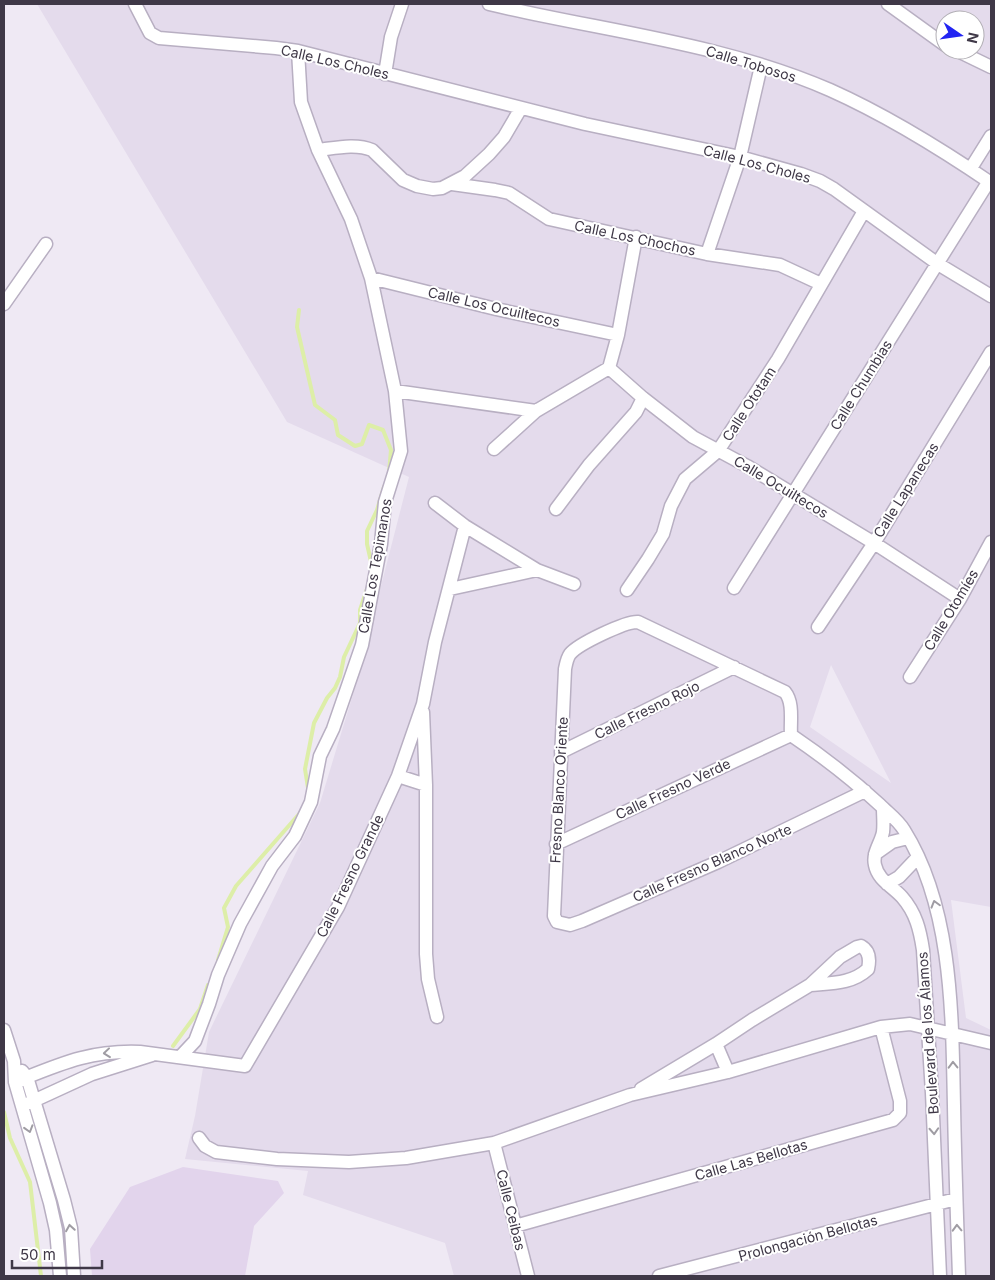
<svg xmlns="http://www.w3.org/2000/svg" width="995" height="1280" font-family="Inter,sans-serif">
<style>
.residential{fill:#e4dbec;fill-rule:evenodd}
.education{fill:#e2d4ec}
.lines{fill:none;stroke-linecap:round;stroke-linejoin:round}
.stream{stroke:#ddeea8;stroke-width:4}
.minor-casing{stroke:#b8afc2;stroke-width:15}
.minor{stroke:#fff;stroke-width:12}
.oneway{stroke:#9f9ca3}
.labels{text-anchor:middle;stroke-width:4;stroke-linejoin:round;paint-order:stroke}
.street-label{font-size:14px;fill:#3f3847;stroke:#fff}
</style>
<rect width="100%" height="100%" fill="#efe9f4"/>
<path class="residential" d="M37,4H991V907L951,900L966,1018L991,1030V1276H454L445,1243L303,1195L308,1171L185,1159L195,1116L209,1032L320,803L354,691L409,477L287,422ZM945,20H975V50H945ZM831,665L891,783L810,727Z"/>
<path class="education" d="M183,1167L278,1181L284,1193L254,1226L245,1276H92L90,1249L130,1187Z"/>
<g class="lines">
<path class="stream" d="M299,310L297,327L315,405L335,420L338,435L355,446L362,444L369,425L383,430L391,450L389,473
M372,566L367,544V531L377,510L384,487
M308,788L305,769L314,723L327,698L335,688L340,677L344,657L360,623V610L367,589
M218,960L228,927L224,908L236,886L300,813
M173,1046L200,1009L208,985
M4,1112L10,1138L30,1182L41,1276"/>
<defs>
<path id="minor" d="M135,4L150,33L159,38L276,48L298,51L585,124L740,157L801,174L820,181L834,189L938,264L991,296
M489,4C603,31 722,43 830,90C886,115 941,149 991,183
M888,4L945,45
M956,50L991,67
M385,74L391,37L402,4
M318,150C335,148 356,143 372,150L403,180L417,186L433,189L442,188L465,176L489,154L504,137L521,108
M971,168L991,136
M452,184L495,190L509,193L549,219L707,254L780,265L821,284
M707,254L740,157L761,66
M371,278L496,309L618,335
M4,304L46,244
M609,368L643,398L693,437L747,466L874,543L960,599
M609,368L618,335L636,237
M395,391L536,411
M494,449L536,411L609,368
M435,503L465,526L537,570L574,584
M556,509L589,465L636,412L643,398
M734,588L989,181
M450,589L537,570
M627,590L648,559L663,534L671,506L685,479L718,451L778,359L864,211
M818,627L874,543L991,352
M910,677L960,599L991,542
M423,712L426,785V954L428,979L437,1017
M561,752L734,667
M398,776L426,785
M865,791L718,862L582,921L570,925L557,922L554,916L565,669C566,664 567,658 570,654C578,644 626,621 638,622L785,692C794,703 790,722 791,735C822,756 852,779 880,805C888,813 898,820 904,830C953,908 952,1016 954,1106C955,1163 957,1219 959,1276
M883,808C883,816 884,824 883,832C881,843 872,853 875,865C878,880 892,886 902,897C916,913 920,930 923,950L932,1093L940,1276
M556,844L791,735
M875,854L892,842L908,838
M887,884L899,877L918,857
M4,1030L14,1061L15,1082L50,1203L56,1230L60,1276
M716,1044L728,1072
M180,1057L195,1041L209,1004L218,975L240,924L272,866L295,836L311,802L320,756L333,729L362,645L381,544L385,502L401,451L395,391L371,278L351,219L318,150L301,102L298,51
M22,1071L27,1077L64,1200L71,1228L74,1276
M15,1082C60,1064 90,1050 140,1052L245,1066L338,907L398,776L423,704L435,642L465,526
M641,1089L716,1044L752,1020L810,985L840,957L857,947L861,946C870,951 870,960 868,969C852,984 831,983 810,985
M29,1103L92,1074L152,1055
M199,1138L205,1146L216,1152L277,1159L349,1162L406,1158L494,1143L630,1095L728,1072L881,1027L910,1024L991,1043
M494,1143L528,1276
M515,1226L893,1120L900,1113V1101L881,1027
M659,1276L956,1199"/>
</defs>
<use href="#minor" class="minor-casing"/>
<use href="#minor" class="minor"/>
</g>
<defs><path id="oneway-chevron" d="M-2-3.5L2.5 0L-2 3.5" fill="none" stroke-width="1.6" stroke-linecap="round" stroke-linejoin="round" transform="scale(1.25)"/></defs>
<g class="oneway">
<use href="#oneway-chevron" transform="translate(935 904) rotate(-106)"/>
<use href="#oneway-chevron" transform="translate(107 1053) rotate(174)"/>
<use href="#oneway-chevron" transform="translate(953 1065) rotate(-91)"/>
<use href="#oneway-chevron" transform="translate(29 1129) rotate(73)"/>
<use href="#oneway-chevron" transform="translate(934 1131) rotate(87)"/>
<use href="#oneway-chevron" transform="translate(70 1228) rotate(-99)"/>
<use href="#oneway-chevron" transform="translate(957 1228) rotate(-92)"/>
</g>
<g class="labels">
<g class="street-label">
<text transform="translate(335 62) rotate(13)" y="5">Calle Los Choles</text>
<text transform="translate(751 64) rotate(17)" y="5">Calle Tobosos</text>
<text transform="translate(757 164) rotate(15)" y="5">Calle Los Choles</text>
<text transform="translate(635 238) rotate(12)" y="5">Calle Los Chochos</text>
<text transform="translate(494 307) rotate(13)" y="5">Calle Los Ocuiltecos</text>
<text transform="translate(861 385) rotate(-58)" y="5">Calle Chumbias</text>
<text transform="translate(749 404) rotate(-57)" y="5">Calle Ototam</text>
<text transform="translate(781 487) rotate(31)" y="5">Calle Ocuiltecos</text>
<text transform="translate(906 490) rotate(-58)" y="5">Calle Lapanecas</text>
<text transform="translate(375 566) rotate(-80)" y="5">Calle Los Tepimanos</text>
<text transform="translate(951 610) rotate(-59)" y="5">Calle Otomíes</text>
<text transform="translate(647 710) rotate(-26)" y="5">Calle Fresno Rojo</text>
<text transform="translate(673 789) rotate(-25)" y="5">Calle Fresno Verde</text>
<text transform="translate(559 790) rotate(-87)" y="5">Fresno Blanco Oriente</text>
<text transform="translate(712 863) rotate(-24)" y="5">Calle Fresno Blanco Norte</text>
<text transform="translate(350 876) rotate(-64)" y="5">Calle Fresno Grande</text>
<text transform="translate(928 1033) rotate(-94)" y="5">Boulevard de los Álamos</text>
<text transform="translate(751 1160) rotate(-16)" y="5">Calle Las Bellotas</text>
<text transform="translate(511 1210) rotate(76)" y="5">Calle Ceibas</text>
<text transform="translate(808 1238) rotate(-15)" y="5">Prolongación Bellotas</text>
</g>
</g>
<rect width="995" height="1280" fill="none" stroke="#3f3847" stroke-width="10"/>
<g transform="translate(960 35) rotate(103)"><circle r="24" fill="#ffffff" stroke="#b2afb5"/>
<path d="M0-4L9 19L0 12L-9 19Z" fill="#2224f2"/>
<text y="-8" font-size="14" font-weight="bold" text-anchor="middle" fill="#3f3847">N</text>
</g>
<path d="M12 1260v8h90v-8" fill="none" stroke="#3f3847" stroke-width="2.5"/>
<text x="20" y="1260" font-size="15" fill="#3f3847" stroke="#ffffff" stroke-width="4" paint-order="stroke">50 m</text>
</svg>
